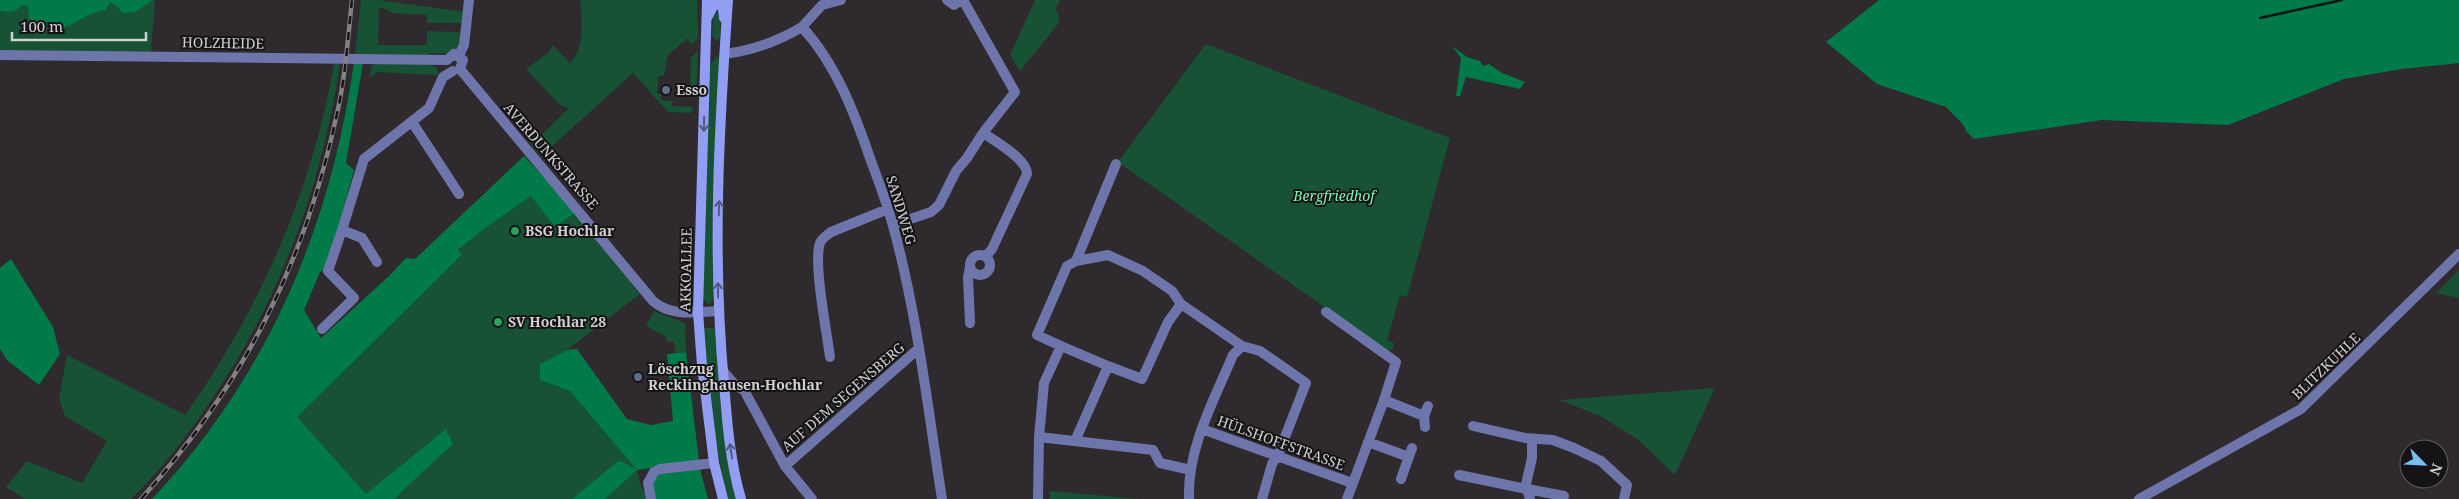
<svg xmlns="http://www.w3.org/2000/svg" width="2459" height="499" font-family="'Noto Serif',serif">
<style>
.green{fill:#175234}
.forest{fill:#007a49}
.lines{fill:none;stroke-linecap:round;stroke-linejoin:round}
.stream{stroke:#031415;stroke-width:2.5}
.minor{stroke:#6d75aa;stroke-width:10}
.secondary{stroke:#929ef2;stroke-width:10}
.rail-casing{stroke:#848184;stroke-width:4.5}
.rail{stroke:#151315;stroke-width:2.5;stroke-dasharray:8;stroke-linecap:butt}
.oneway{stroke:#545884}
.service-dot{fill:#5c6f8a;stroke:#151315;stroke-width:2}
.leisure-dot{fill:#2e9e5b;stroke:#151315;stroke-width:2}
.labels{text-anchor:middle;stroke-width:4;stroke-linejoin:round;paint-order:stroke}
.street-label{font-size:14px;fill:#d2d0d2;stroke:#151315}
.poi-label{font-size:14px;font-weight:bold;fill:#d2d0d2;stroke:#151315;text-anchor:start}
.park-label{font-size:14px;font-style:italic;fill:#79f9b2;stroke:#151315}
</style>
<rect width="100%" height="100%" fill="#2e2a2d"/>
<path class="green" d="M0,0H155L151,52H0Z
M361,0H378L465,12L461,23H427V15L392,13L386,9L379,8L378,45H427V31L458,32L462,36C456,56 449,54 430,53L428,56L355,54Z
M580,0H697L698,38L691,45L688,38L668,55L664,75L658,77L657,94H661V100L672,101V106L692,107L693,111L690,113L668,112L633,73L541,156L531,145L569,108L560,105L526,69L549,52L553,45L570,63C585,50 582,18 580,0Z
M1035,0H1060L1055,10L1058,12L1059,23L1020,71L1010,55Z
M719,11L721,13L720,38L717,41L712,35L713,16Z
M1206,44L1450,138L1407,297L1400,295L1387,341L1394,343L1393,349L1387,351L1118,162Z
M698,50L696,95L690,89L691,58Z
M716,56L720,58L713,298L710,305L703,300L710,66Z
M376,62L430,64L437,68L438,75L377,72L370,78L371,67Z
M334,64H340C322,186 280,299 210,402C187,436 161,470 131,499H25L6,487L27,461L82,483L107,441L65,416L59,399L67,355L185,415C260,309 312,191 334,64Z
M531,196L576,212L640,294L567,350L540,364L541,380L570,391L637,470L641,486L648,499H605L636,470L619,460L572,499H394L453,444L446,430L366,495L296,417L462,255L458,250L480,232Z
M2459,270V298L2436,293Z
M654,311L685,323L686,352L675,353L674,342L666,341V337L646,326Z
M704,328H715L721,412L739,499H728C714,443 708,386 704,328Z
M1715,388L1675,475L1637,439L1600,416L1560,400Z
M1050,491L1139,499H1050Z"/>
<path class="forest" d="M0,0H153L135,12L122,13L118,7L110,2L106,10C87,12 74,26 57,30L46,22L37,24L29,18L28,6L22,5L14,12L0,11Z
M1879,0H2459V63L2402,69L2344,79L2228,125L2102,120L1974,139L1967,132L1962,123L1946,107L1877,84L1826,42Z
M1452,46L1467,57L1480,61L1483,66L1489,64L1502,73L1525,82L1520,89L1466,77L1460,96H1456L1461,58Z
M354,62L363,63L346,163L354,170L327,268L320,272L304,310L321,338L389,276L406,258L415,259L524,156L576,212L555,227L531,196L480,232L458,250L462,255L297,417L366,494L446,429L453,444L394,499H152C267,377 331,227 354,62Z
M11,259L53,327L60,354L39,385L7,360L0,349V268Z
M577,349L627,419L651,425L673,421L667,354L686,352L699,461L637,470L605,499H572L619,460L636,469L570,391L540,380V364L567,350Z
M700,469L708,499H656L652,482L661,473Z"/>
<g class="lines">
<path class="stream" d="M2260,18L2342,0"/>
<path class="minor" d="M947,0L954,5L961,0
M963,0L1015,92L983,133
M802,27L822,5L841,0
M725,54C754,50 777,42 802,27C836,64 855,114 871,161C879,182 887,204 893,226C917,312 928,410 942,499
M0,55L447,60L454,54L463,60L460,69
M459,55L464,45L469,0
M460,69L653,301C671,317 696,312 718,311
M412,122L459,194
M1116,164L1076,261L1108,255L1143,271L1172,291L1181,304L1242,346L1260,351L1306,383L1278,455L1272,464L1262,499
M893,225L931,212L939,205L956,171L967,158L983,133C995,141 1027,159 1027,174L992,249L986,256
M970 265a10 10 0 1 1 20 0a10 10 0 1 1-20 0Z
M377,262L362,238L342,230L364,159L429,108L443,77L453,71
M1326,312L1396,362L1384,400L1347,499
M970,323L968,277L970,267
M322,329L354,298L328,271L342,230
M1061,346L1108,366
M830,357C827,333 813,262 820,243C822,238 826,236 831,232L888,209
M723,371L736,386L744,390L785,466L812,499
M1384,400L1424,416L1425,427
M1424,416L1428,406
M1473,426L1525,438L1553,440L1574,448L1601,461L1627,485L1624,499
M1202,429L1352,483
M1039,437L1044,383L1061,346L1037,335L1067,266L1076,261
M1532,439V458L1526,484L1527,489L1564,496
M1075,441L1108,366L1142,379L1168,322L1181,304
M1368,442L1409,457
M785,466L918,349
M1459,475L1527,489L1530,499
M1401,479L1412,448
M651,499L648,483L654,472L660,469L714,463
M1038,499L1039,437L1153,450L1160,463L1191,470
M1189,499C1187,449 1214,400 1233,355L1242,346
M2139,499L2301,409L2459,254"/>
<path class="secondary" d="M707,0L698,312L702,365L714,463L723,499
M728,0C719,127 712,256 724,383C727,422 730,461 741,499
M707,18L714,5L720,4L723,9L724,18"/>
<defs>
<path id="rail" d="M141,499C245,383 306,261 338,109C346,73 348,36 352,0"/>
</defs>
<use href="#rail" class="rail-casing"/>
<use href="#rail" class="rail"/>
</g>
<defs><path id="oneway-shaft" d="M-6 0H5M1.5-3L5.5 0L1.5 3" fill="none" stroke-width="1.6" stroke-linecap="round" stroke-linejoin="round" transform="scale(1.25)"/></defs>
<g class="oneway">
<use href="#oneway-shaft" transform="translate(704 124) rotate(91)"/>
<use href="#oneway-shaft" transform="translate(719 208) rotate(-88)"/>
<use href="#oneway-shaft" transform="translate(718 290) rotate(-90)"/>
<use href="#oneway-shaft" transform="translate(731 451) rotate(-99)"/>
</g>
<g class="service-dot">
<circle cx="666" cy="90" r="5"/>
<circle cx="638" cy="377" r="5"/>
</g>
<g class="leisure-dot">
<circle cx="515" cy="231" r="5"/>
<circle cx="498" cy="322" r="5"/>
</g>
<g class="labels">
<g class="street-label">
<text transform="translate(223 43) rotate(1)" y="5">HOLZHEIDE</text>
<text transform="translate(551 156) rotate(49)" y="5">AVERDUNKSTRASSE</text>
<text transform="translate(901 210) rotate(73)" y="5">SANDWEG</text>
<text transform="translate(686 270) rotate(-89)" y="5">AKKOALLEE</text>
<text transform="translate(2326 366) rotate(-44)" y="5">BLITZKUHLE</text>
<text transform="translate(843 397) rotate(-41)" y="5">AUF DEM SEGENSBERG</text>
<text transform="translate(1281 443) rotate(20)" y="5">HÜLSHOFFSTRASSE</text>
</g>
<g class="poi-label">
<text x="676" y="95">Esso</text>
<text x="525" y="236">BSG Hochlar</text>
<text x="508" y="327">SV Hochlar 28</text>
<text x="648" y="374">Löschzug<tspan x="648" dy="16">Recklinghausen-Hochlar</tspan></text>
</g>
<g class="park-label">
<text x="1334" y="201">Bergfriedhof</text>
</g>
</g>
<g transform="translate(2424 464) rotate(114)"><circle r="24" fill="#151315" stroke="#615f61"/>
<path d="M0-4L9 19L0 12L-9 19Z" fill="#76c0f7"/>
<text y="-8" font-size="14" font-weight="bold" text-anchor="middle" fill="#d2d0d2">N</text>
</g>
<path d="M12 32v8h134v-8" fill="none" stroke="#d2d0d2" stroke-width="2.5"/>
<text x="20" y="32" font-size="15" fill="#d2d0d2" stroke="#151315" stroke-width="4" paint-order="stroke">100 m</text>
</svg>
